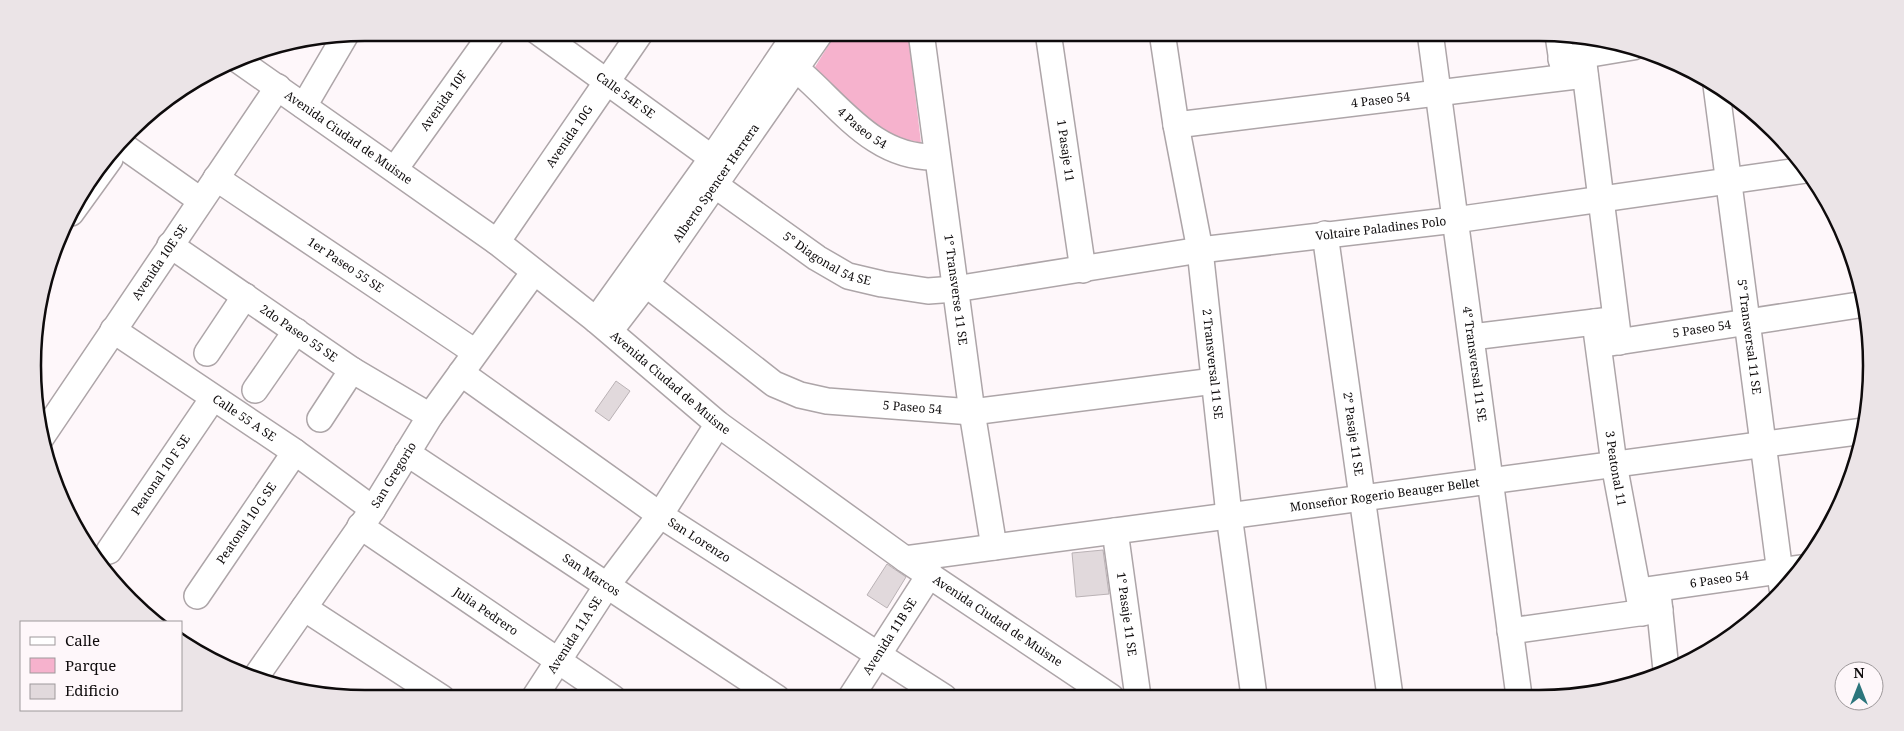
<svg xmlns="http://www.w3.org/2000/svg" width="1904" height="731" font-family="'Noto Serif',serif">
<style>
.green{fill:#f6b2cd}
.building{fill:#e1d9dc;stroke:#bab2b5}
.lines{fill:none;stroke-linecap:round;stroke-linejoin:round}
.minor-casing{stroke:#ada5a8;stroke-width:28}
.minor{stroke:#fff;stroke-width:25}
.labels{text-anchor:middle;stroke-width:4;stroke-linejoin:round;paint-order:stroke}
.street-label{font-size:12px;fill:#0e0b0c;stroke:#fef7fa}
.rim{fill:none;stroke:#0e0b0c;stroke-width:2.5}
</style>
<rect width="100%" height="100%" fill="#fef7fa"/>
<path class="green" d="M836,33H908L921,143L884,134L861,120L815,67Z"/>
<path class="building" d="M616,381L630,391L609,421L595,411Z
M1103,550L1109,594L1076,597L1072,553Z
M887,564L906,577L887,608L867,595Z"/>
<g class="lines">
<defs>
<g id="minor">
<path id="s1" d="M538,32L712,158"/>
<path id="s2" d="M921,32L972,412L994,547"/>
<path id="s3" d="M1048,32L1083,270"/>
<path id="s4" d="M1162,32L1176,125L1200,250L1229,515L1254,696"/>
<path id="s5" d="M1430,32L1519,696"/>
<path d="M1558,35L1564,75"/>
<path d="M1583,56L1619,342"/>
<path d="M1561,59L1633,47"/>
<path id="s6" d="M238,60L497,242L596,320L718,424L905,559L1111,697"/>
<path id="s7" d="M802,74C843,110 876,159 936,157"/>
<path id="s8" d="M1716,85L1782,588"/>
<path d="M304,106L345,36"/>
<path id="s9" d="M1176,125L1585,75"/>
<path d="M122,145L200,200"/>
<path id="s10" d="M395,169L493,32"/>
<path id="s11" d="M216,178L475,352"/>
<path id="s12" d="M715,185L817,258L848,276L882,284L928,291L955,289L1200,250L1455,220L1806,170"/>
<path d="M71,213L110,159"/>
<path id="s13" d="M1325,234L1390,696"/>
<path id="s14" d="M497,242L641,32"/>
<path id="s15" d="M170,245L352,370L430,416"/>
<path id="s16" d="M646,284L774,384L800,395L827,401L972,412L1214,381"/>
<path d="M596,320L712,158L797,32"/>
<path id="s17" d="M1595,322L1614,464L1642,613"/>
<path id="s18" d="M113,330L295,452L373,509"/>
<path id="s19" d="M610,331L646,284L821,32"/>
<path d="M1472,337L1611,320"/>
<path id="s20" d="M1604,344L1865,304"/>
<path d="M207,353L245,296"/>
<path id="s21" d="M461,373L660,515L944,697"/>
<path d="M255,390L296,331"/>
<path d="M320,419L352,370"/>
<path id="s22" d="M41,438L278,87"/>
<path id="s23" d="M407,453L777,698"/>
<path id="s24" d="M360,526L613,698"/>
<path id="s25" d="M1115,531L1138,697"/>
<path id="s26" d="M109,551L213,398"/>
<path id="s27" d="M905,559L1864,431"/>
<path id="s28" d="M1639,591L1800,568"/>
<path d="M1658,593L1666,670"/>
<path id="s29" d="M197,596L295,452"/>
<path d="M304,608L442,698"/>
<path d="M1510,631L1660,610"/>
<path id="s30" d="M255,678L373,509L430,416L534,272"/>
<path id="s31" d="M851,697L930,574"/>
<path id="s32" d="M534,698L608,584L660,515L718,424"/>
</g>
</defs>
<use href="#minor" class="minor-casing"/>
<use href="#minor" class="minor"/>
</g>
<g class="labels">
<g class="street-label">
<text dy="4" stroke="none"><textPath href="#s1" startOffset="108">Calle 54E SE</textPath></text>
<text dy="4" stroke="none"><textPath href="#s10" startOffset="84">Avenida 10F</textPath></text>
<text dy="4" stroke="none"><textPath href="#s9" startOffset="206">4 Paseo 54</textPath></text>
<text dy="4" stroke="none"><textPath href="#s7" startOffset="81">4 Paseo 54</textPath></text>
<text dy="4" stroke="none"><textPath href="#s6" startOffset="135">Avenida Ciudad de Muisne</textPath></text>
<text dy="4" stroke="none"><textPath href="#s14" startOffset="128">Avenida 10G</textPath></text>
<text dy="4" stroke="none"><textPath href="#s3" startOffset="120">1 Pasaje 11</textPath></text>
<text dy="4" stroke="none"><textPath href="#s19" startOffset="182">Alberto Spencer Herrera</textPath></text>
<text dy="4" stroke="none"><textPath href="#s12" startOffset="700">Voltaire Paladines Polo</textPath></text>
<text dy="4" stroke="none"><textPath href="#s12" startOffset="135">5° Diagonal 54 SE</textPath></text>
<text dy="4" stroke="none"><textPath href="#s22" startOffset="212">Avenida 10E SE</textPath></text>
<text dy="4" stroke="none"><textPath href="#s11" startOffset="156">1er Paseo 55 SE</textPath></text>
<text dy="4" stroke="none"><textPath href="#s2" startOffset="260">1° Transverse 11 SE</textPath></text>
<text dy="4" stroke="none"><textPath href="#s20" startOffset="99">5 Paseo 54</textPath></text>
<text dy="4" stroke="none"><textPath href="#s15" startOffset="156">2do Paseo 55 SE</textPath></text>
<text dy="4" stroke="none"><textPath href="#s8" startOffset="254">5° Transversal 11 SE</textPath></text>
<text dy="4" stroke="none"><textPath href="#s4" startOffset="336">2 Transversal 11 SE</textPath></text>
<text dy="4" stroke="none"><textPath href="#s5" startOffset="335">4° Transversal 11 SE</textPath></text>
<text dy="4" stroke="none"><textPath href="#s6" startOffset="540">Avenida Ciudad de Muisne</textPath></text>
<text dy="4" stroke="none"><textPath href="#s16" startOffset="304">5 Paseo 54</textPath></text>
<text dy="4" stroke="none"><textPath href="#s18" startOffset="158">Calle 55 A SE</textPath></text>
<text dy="4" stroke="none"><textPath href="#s13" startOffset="202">2° Pasaje 11 SE</textPath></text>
<text dy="4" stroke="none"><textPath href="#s17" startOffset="148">3 Peatonal 11</textPath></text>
<text dy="4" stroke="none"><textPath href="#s26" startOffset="92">Peatonal 10 F SE</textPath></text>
<text dy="4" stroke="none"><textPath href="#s30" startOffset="246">San Gregorio</textPath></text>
<text dy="4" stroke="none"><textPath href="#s27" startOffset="484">Monseñor Rogerio Beauger Bellet</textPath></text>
<text dy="4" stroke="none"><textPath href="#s29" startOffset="88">Peatonal 10 G SE</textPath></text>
<text dy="4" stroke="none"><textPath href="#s21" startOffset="291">San Lorenzo</textPath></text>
<text dy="4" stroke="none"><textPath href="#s23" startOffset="221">San Marcos</textPath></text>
<text dy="4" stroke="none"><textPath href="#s28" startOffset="81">6 Paseo 54</textPath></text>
<text dy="4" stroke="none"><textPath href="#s24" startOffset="152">Julia Pedrero</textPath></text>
<text dy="4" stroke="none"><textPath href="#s25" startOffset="84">1° Pasaje 11 SE</textPath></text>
<text dy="4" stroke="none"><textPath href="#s6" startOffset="945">Avenida Ciudad de Muisne</textPath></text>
<text dy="4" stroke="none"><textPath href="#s32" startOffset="75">Avenida 11A SE</textPath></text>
<text dy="4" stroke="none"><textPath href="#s31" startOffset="72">Avenida 11B SE</textPath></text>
</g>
</g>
<path d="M0 0H1904V731H0ZM365 41H1539A324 324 0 0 1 1863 365V366A324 324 0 0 1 1539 690H365A324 324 0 0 1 41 366V365A324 324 0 0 1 365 41Z" fill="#ebe4e7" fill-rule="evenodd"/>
<path class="rim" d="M365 41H1539A324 324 0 0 1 1863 365V366A324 324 0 0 1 1539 690H365A324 324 0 0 1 41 366V365A324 324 0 0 1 365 41Z"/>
<rect x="20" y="621" width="162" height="90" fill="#fef7fa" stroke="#9e999b"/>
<rect x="30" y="637" width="25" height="8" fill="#ffffff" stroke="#9e999b"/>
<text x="65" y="646" font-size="15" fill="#0e0b0c">Calle</text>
<rect x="30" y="658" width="25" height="15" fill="#f6b2cd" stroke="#9e999b"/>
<text x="65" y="671" font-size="15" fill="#0e0b0c">Parque</text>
<rect x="30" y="684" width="25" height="15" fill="#e1d9dc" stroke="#9e999b"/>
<text x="65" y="696" font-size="15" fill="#0e0b0c">Edificio</text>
<g transform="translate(1859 686)"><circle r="24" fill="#fef7fa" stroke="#9e999b"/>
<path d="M0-4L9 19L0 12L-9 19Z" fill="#2c757c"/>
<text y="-8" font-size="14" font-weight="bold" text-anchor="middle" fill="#0e0b0c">N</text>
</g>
</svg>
